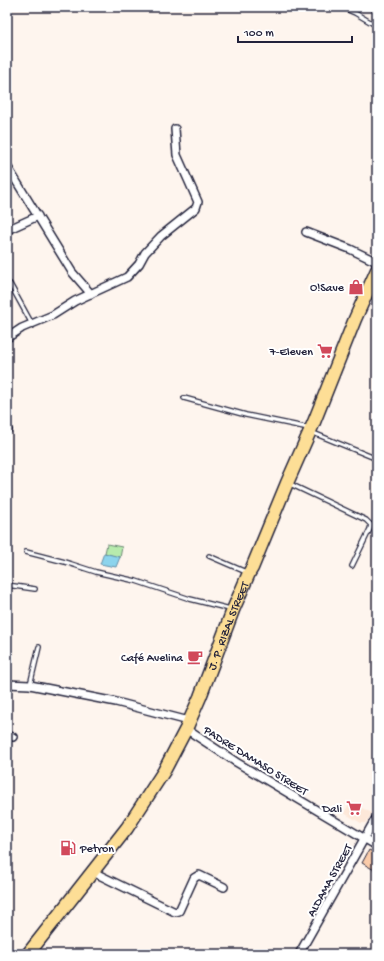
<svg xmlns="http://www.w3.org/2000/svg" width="384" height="961" font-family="'Gochi Hand',sans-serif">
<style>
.built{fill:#fde8d9}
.green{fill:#b7ebad;stroke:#6c8674}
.water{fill:#8cd4ed;stroke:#628da6}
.building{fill:#facba9;stroke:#22223b}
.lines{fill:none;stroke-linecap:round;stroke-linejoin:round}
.service-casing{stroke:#22223b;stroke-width:6}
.minor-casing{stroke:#22223b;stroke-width:10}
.primary-casing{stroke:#22223b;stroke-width:15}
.service{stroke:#fff;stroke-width:3.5}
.minor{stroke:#fff;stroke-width:7}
.primary{stroke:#fdde96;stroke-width:12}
.labels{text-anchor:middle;stroke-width:4;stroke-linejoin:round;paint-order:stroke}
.poi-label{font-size:12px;fill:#22223b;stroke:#fff;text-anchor:end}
.street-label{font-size:12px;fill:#22223b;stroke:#fff}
</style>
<rect width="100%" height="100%" fill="#fef5ee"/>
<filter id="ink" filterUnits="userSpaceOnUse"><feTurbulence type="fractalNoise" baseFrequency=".025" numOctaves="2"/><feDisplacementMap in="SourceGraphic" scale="8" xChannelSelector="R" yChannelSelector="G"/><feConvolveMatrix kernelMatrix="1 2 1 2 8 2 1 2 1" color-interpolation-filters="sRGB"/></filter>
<g filter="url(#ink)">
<path class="built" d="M350,802L372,813L366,823H361L344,813Z"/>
<path class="green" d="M107,544L122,547L120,558L105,553Z"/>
<path class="water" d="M104,553L120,557L116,567L100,564Z"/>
<path class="building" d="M369,850L377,854L376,871L362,863Z"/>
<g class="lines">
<defs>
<path id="service" d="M341,7L355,13L377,26
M372,7L377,13
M10,284L32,324
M184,398L246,415L309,428
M7,429L10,430
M311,432L377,459
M288,483L366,520L371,525L370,529L352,566
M26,552L65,562L96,572L136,581L190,599L230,609
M209,556L246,572
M7,585L35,589
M30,685L39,647"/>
<path id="minor" d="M7,166L72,272L91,294
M7,230L38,216
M306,232L350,249L377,262
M7,338L22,328L53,315L75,301L127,277L139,264L145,253L161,236L196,208L198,202L177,155L175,129
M7,684L30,685L116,702L189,721
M186,729L236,762L377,846
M7,735L13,737
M93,872L175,912L179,911L194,878L199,875L224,887
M299,954L377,816"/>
<g id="primary">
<path id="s1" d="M28,954L127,828L164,771L186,729L200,697L233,610L249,573L252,568L287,483L314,422L355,319L377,270"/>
</g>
</defs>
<use href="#service" class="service-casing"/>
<use href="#minor" class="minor-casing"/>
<use href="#primary" class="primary-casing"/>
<use href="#service" class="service"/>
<use href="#minor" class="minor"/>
<use href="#primary" class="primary"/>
</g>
</g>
<defs>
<symbol id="shop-bare" viewBox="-9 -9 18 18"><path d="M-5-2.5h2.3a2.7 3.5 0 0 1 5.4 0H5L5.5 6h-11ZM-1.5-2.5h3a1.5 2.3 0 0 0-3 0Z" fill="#d1495b" stroke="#fff" stroke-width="2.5" paint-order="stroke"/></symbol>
<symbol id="supermarket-bare" viewBox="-9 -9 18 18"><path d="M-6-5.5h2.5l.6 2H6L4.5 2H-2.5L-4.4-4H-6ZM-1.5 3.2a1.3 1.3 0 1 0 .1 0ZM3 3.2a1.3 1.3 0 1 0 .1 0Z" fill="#d1495b" stroke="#fff" stroke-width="2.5" paint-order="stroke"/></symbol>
<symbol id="cafe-bare" viewBox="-9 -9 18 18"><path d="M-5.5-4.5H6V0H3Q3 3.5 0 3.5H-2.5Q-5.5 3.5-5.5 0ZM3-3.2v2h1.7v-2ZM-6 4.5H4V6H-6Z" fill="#d1495b" stroke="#fff" stroke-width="2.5" paint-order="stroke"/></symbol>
<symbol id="fuel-bare" viewBox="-9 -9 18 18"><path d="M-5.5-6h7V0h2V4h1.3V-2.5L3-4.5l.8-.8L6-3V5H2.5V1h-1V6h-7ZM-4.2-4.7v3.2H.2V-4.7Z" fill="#d1495b" stroke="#fff" stroke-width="2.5" paint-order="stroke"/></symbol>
</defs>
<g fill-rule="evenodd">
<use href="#shop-bare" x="345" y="276" width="22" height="22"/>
<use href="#supermarket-bare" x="314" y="340" width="22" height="22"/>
<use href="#cafe-bare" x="184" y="646" width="22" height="22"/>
<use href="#supermarket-bare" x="343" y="797" width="22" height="22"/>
<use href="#fuel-bare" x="57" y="837" width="22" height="22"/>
</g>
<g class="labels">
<g class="poi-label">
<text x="344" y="291">O!Save</text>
<text x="313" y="355">7-Eleven</text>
<text x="183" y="661">Café Avelina</text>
<text x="342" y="812">Dali</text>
<text x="80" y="852" text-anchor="start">Petron</text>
</g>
<g class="street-label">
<text dy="4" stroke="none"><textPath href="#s1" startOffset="387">J. P. RIZAL STREET</textPath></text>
<text transform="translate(256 760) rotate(32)" y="4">PADRE DAMASO STREET</text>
<text transform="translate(329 880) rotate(-61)" y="4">ALDAMA STREET</text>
</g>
</g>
<rect width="384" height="961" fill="none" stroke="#fff" stroke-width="24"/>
<rect x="12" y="12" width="360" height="937" fill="none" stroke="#22223b" stroke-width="1.5" filter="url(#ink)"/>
<path d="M238 36v6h114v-6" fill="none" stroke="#22223b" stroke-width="2"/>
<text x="244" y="36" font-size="12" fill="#22223b" stroke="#ffffff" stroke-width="3" paint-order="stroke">100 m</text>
</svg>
